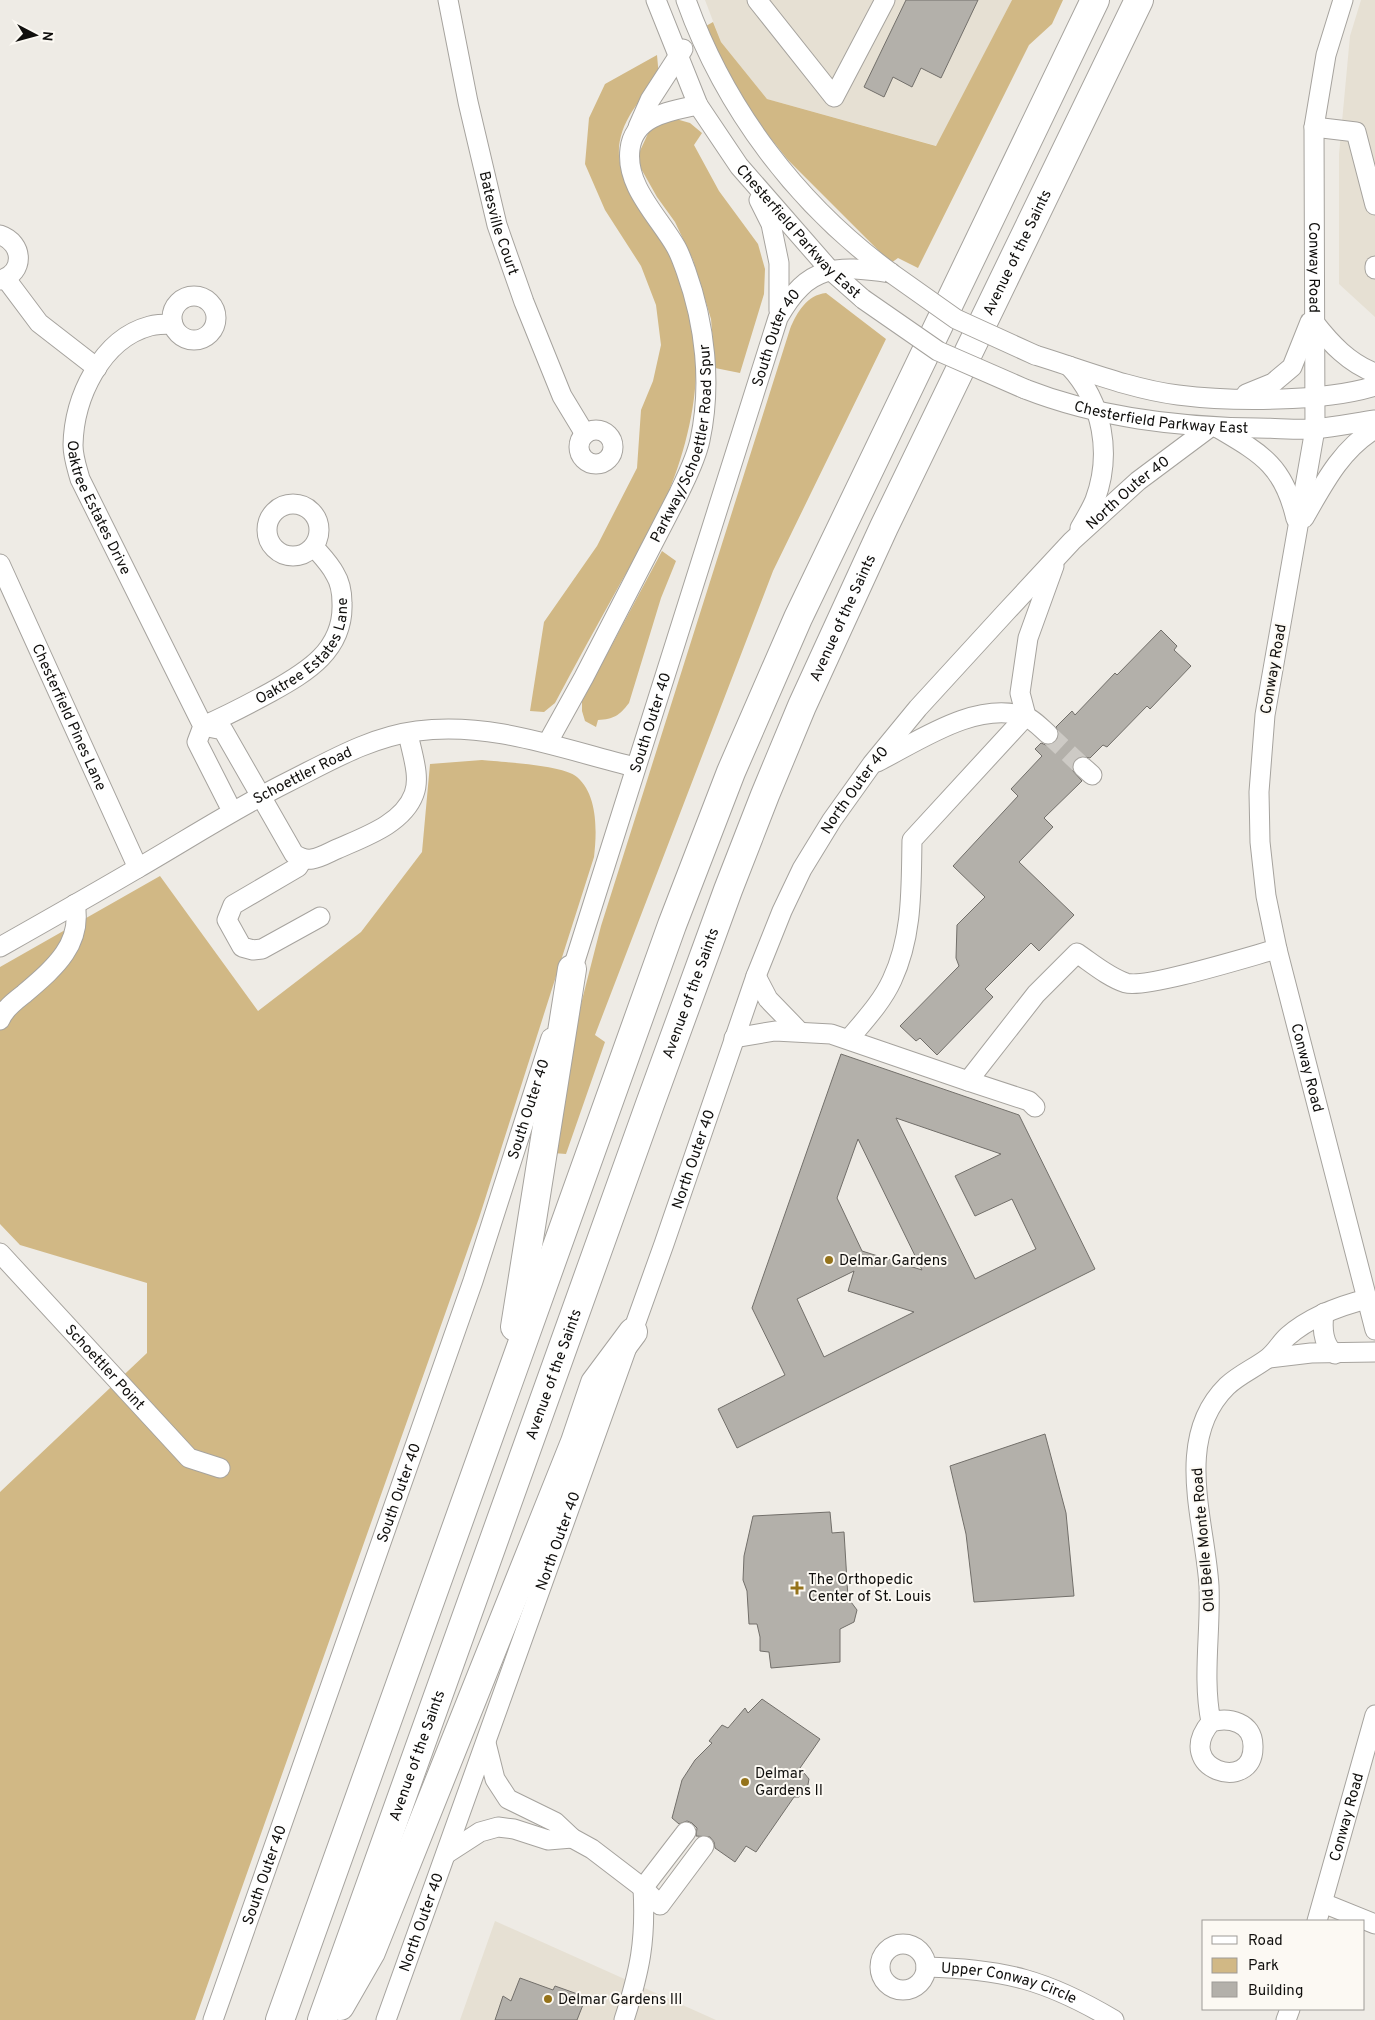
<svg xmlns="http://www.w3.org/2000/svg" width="1375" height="2020" font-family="Overpass,sans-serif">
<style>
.built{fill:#e6e0d3}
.green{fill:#d1b885}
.building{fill:#b3b0aa;stroke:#726f6a;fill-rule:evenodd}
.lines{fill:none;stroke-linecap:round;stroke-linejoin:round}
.minor-tunnel{stroke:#cdcac5;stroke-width:19;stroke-dasharray:19 9;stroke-linecap:butt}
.minor-casing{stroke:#a6a39e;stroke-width:21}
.highway-casing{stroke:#a6a39e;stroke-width:30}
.minor{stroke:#fff;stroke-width:19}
.highway{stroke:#fff;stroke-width:28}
.minor-bridge-casing{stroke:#a6a39e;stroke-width:21;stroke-linecap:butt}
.minor-bridge{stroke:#fff;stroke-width:19}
.poi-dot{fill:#95731b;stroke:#fcf9f3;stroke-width:2}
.labels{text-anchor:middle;stroke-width:4;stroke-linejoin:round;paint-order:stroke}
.street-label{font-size:15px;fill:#100f0d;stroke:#fcf9f3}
.poi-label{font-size:15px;fill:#100f0d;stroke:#fcf9f3;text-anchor:start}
</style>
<rect width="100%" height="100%" fill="#eeebe5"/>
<path class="built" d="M705,0H1012L937,146L767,99L721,42Z
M1361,0H1375V317L1339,284V154L1350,36Z
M495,1921L716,2020H460Z"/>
<path class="green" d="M1012,0H1063L1052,24L1029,45L918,268L898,258L891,263L788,160L744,105L706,26L713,22L721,42L767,99L936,146Z
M657,55L659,77C640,100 617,124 619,156C622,187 648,214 662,240C680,274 694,315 696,355C698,404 684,456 665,501C654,530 635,557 620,584C598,624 576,663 555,703L544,712L530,711L544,622L597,546L637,468L641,410L653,381L661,345L656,305L641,266L605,210L585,164L589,118L605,84Z
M676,119L690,123L702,133L694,145L719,191L758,244L765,269L764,294L740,373L715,368L711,319L693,260L675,222L657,197L639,165V153L651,127Z
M826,293L886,339L773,571L595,1035L605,1042L566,1154L553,1153L581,1004L601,926L790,329C797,312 807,295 826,293Z
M662,551L676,561L661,598L629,703C619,716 614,719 598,720L596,727L585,721L582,711V701Z
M482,760C501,762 564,765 577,777C598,795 597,832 594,857L479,1218L195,2020H0V1492L147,1353V1283L20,1245L0,1224V967L160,876L258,1011L361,932L422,852L430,764Z"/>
<path class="building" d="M906,0H978L941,78L921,68L912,87L893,77L884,97L864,87Z
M1161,630L1177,646L1174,650L1191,666L1150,709L1147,706L1107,747L1103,745L1090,758L1080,756L1074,760L1073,771L1082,781L1044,818L1053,827L1019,862L1074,915L1039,951L1031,943L985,989L993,997L937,1055L920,1038L916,1041L900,1026L959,966L956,958L957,925L985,897L953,866L1018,796L1011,789L1042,756L1035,749L1041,743L1046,745L1056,742L1059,736L1056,727L1072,711L1075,715L1115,673L1117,675Z
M841,1054L1019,1115L1095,1269L737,1448L718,1409L785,1375L752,1308ZM896,1118L1001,1154L955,1176L975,1216L1012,1199L1036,1249L975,1279ZM858,1139L922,1270L862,1251L837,1198ZM854,1271L848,1291L914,1312L824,1357L797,1299Z
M1045,1434L1066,1513L1074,1596L974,1602L966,1534L950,1466Z
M830,1512L832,1533L844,1532L848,1598L857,1610L854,1622L840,1629V1662L771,1668L769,1652L760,1651V1637L757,1624H749L747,1591L743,1580L744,1556L753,1516Z
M762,1699L820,1739L800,1768L809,1779L807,1790L799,1797H794L756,1852L746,1846L735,1862L715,1848L714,1842L710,1837L696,1836L697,1828L692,1823L687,1821L679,1824L672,1818L682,1780L695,1760L712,1743L709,1741L722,1725L728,1728L745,1708L748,1713Z
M520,1978L553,1990L555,1986L586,1997L577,2020H495L503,1996L511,2001Z"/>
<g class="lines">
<path class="minor-tunnel" d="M1048,734L1083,767"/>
<defs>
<g id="minor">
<path id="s1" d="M448,0L468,102L497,225L524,302L562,396L585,434"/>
<path id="s2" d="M656,0L698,105L739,166L829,269L863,299"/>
<path d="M686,0C725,109 797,204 891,273"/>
<path d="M757,0L834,97L885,0"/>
<path id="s3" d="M1343,0L1326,55L1314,127L1315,429L1265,715L1259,792L1260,842L1266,896L1277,949L1375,1330"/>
<path d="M638,127L650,100L683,49"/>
<path d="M1314,127L1356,132L1375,205"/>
<path d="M759,200L771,224L779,263V311"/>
<path d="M0,235C24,243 25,273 0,280"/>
<path d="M1375,266V269"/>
<path d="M6,279L39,323L97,368"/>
<circle cx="194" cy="318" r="22"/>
<path d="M1314,322C1331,344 1349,363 1375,373"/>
<path id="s4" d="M173,324C165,324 157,324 150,326C101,339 74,398 73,445C73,457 77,468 80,479L203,726L197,742L232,811"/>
<path d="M1035,355C1081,369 1130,389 1178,395C1233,402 1323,402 1375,386"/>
<path d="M1069,366C1103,402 1112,454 1095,500C1091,510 1085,519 1080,528"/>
<path id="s5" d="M1025,389C1099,418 1178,427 1257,428C1276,428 1296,430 1315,429C1335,427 1355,423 1375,420"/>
<path d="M1246,394L1273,383L1292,367L1310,322"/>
<path d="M1218,428C1262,454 1284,466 1296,519"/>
<circle cx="596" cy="447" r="17"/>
<circle cx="293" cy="530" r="26"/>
<path d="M1304,518C1323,485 1341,449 1375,429"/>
<path id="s6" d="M0,564L138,868"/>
<path d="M1026,716L1020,693L1028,638L1054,566"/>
<path d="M203,726L223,730L294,854C300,858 305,860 312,859C320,858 330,852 337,849C364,837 403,824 414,794C421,776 411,751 408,733"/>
<path id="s7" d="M203,726C226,716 249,704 271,692C307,672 344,650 342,603C342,593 340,582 335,574C330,564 321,555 314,547"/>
<path id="s8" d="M548,742L584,677L679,493C687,476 696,459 700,440C712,384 705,324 686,271C683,263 680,254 676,247C659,217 625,186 630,149C634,115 671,111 698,105"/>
<path d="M877,762C919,741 975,701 1024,716C1032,718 1041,728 1048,734"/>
<path d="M1083,767L1092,775"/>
<path d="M303,859L298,867L233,905L227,920L242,947L253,950L262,949L320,917"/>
<path id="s9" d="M0,947C46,921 92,895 138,868C188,839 236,808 288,782C330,761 370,737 417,731C492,721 564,750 635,767"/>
<path d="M756,976L768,999L798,1030"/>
<path id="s10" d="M569,980L778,318C808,264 836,265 891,273"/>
<path d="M0,1020C4,1009 15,1001 24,994C53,969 83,945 75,904"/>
<path d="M734,1038L775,1031L831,1034L968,1081"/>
<path d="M849,1039C864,1021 882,1002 892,980C913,935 911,888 912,840L1026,716"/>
<path d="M1035,1107L1029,1101L968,1081L1036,994L1077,953C1093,964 1108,977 1126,983C1146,989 1251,956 1277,949"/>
<path id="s11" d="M0,1253L189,1458L220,1468"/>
<path d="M1324,1313C1322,1328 1323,1345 1335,1354"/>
<path d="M1269,1358L1311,1353L1375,1352"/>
<path d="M1211,1722C1229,1717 1253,1722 1253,1746C1254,1795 1171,1769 1211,1722C1202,1677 1211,1631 1209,1586C1205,1521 1173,1439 1227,1386C1240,1374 1255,1368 1268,1358C1276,1352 1281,1342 1288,1336C1311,1316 1339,1306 1367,1299"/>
<path d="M486,1743L495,1779L508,1799L555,1822L572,1838L592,1849L643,1888L686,1832"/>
<path d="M446,1854L480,1832L498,1827L514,1829L548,1840L572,1838"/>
<path d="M643,1888L660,1905L704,1846"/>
<path d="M1323,1903L1375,1924"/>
<path id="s12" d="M1317,1921L1375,1715"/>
<circle cx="903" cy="1967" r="23"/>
<path id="s13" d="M926,1967C1004,1969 1047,1980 1114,2020"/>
<path id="s14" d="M213,2020L473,1281L551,1038"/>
<path id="s15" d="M386,2020L664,1244L756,976L782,911L802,869L832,820L872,764L918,708L1006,612L1072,541L1138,481L1209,428"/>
<path d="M624,2020C640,1970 646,1941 643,1888"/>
<path d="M1286,2020L1290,2009"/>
</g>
<g id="highway">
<path d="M515,1327L572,969"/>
<path d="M340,2006L371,1952L575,1442L595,1383L633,1332"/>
<path d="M280,2020L672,925L731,772L798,618L1095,0"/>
<path id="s16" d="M322,2020L650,1104L728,890L765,795L802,706L884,527L1139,0"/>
</g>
</defs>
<use href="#minor" class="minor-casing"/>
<use href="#highway" class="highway-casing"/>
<use href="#minor" class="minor"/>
<use href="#highway" class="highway"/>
<defs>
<path id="minor-bridge" d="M891,273L956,319L1035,355
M863,299L938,351L1025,389"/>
</defs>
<use href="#minor-bridge" class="minor-bridge-casing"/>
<use href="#minor-bridge" class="minor-bridge"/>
</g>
<g class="poi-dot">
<circle cx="829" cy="1260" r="5"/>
<path d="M794.5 1580.5h5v5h5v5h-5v5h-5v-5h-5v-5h5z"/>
<circle cx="745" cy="1782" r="5"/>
<circle cx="548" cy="1999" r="5"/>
</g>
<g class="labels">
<g class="street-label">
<text dy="5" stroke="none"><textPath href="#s1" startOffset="229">Batesville Court</textPath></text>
<text dy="5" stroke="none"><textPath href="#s2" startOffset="275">Chesterfield Parkway East</textPath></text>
<text dy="5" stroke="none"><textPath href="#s16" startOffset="1901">Avenue of the Saints</textPath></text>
<text dy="5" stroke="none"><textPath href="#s3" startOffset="271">Conway Road</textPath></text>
<text dy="5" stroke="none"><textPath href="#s10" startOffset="675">South Outer 40</textPath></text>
<text dy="5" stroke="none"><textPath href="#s5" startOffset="140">Chesterfield Parkway East</textPath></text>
<text dy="5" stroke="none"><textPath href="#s8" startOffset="331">Parkway/Schoettler Road Spur</textPath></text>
<text dy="5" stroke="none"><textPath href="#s15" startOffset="1724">North Outer 40</textPath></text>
<text dy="5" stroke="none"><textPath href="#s4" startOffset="242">Oaktree Estates Drive</textPath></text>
<text dy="5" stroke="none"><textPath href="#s16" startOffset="1496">Avenue of the Saints</textPath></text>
<text dy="5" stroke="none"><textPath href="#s7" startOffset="131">Oaktree Estates Lane</textPath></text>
<text transform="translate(1273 669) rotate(-80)" y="5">Conway Road</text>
<text dy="5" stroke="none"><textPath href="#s6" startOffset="168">Chesterfield Pines Lane</textPath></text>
<text dy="5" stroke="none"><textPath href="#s10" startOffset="270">South Outer 40</textPath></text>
<text dy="5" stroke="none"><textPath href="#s9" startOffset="348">Schoettler Road</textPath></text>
<text dy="5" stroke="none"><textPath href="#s15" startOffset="1319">North Outer 40</textPath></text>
<text dy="5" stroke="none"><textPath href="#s16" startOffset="1091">Avenue of the Saints</textPath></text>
<text dy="5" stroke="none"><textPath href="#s3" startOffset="1081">Conway Road</textPath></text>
<text dy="5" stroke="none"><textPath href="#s14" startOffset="964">South Outer 40</textPath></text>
<text dy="5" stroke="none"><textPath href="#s15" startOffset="914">North Outer 40</textPath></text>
<text dy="5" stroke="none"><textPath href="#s11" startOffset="155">Schoettler Point</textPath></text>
<text dy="5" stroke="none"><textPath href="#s16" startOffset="686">Avenue of the Saints</textPath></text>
<text dy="5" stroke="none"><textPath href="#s14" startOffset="559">South Outer 40</textPath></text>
<text transform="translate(1203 1540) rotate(-95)" y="5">Old Belle Monte Road</text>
<text dy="5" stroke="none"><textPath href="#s15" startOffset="509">North Outer 40</textPath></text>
<text dy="5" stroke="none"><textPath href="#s16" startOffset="281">Avenue of the Saints</textPath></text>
<text dy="5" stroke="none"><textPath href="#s12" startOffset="108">Conway Road</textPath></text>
<text dy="5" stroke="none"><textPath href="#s14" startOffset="154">South Outer 40</textPath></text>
<text dy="5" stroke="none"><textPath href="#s15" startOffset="104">North Outer 40</textPath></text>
<text dy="5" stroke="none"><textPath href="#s13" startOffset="85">Upper Conway Circle</textPath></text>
</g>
<g class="poi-label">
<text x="839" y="1265">Delmar Gardens</text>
<text x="808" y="1584">The Orthopedic<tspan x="808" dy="17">Center of St. Louis</tspan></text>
<text x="755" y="1778">Delmar<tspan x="755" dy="17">Gardens II</tspan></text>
<text x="558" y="2004">Delmar Gardens III</text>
</g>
</g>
<rect x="1202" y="1920" width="162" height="90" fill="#fcf9f3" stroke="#9e9b97"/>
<rect x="1212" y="1936" width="25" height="8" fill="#ffffff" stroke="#9e9b97"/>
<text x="1248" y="1945" font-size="15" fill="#100f0d">Road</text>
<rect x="1212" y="1958" width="25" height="15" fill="#d1b885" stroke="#9e9b97"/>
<text x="1248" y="1970" font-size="15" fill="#100f0d">Park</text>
<rect x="1212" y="1982" width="25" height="15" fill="#b3b0aa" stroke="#9e9b97"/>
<text x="1248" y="1995" font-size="15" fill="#100f0d">Building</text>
<g transform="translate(35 35) rotate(96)" stroke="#fcf9f3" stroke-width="4" paint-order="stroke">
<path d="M0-4L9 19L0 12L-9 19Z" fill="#100f0d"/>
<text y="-8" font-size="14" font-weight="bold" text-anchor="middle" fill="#100f0d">N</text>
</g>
</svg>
